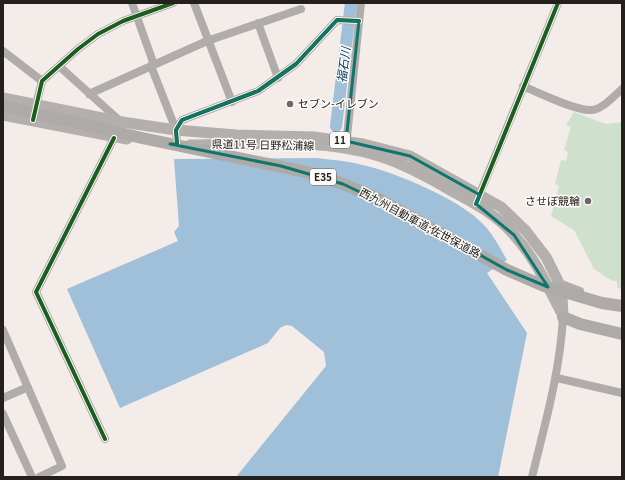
<svg xmlns="http://www.w3.org/2000/svg" width="625" height="480" font-family="Georgia,'Noto Sans JP',serif">
<style>
.green{fill:#cfe1cc}
.water{fill:#a0bfd9}
.lines{fill:none;stroke-linecap:round;stroke-linejoin:round}
.river{stroke:#a0bfd9;stroke-width:12}
.minor{stroke:#b0acac;stroke-width:8}
.major{stroke:#b3afad;stroke-width:11}
.highway{stroke:#aeaaa8;stroke-width:12}
.highway-bridge{stroke:#aeaaa8;stroke-width:12}
.cycleway-casing{stroke:#fdfbf9;stroke-width:6}
.cycleway{stroke:#1b5e20;stroke-width:4}
.marked{fill:none;stroke:#0f766e;stroke-width:3;stroke-linejoin:round}
.poi-dot{fill:#6c6764;stroke:#fdfbf9;stroke-width:1.5}
.labels{text-anchor:middle;stroke-width:3;stroke-linejoin:round;paint-order:stroke}
.shield{fill:#fdfbf9;stroke:#65625f;stroke-width:1}
.shield-label{font-size:10px;font-weight:bold;fill:#24201d}
.poi-label{font-size:11px;fill:#24201d;stroke:#fdfbf9;text-anchor:start}
.street-label{font-size:11px;fill:#24201d;stroke:#fdfbf9}
.water-label{font-size:12px;font-style:italic;fill:#0a4368;stroke:#fdfbf9}
</style>
<rect width="100%" height="100%" fill="#f3ece8"/>
<path class="green" d="M574,112L606,124L622,122V289L617,288V282L609,279L594,269L574,230L551,216L559,186L555,184L561,160L566,161L568,152L564,150L571,127L566,125Z"/>
<path class="water" d="M317,158C332,160 348,161 363,165C397,173 459,199 483,224C493,234 500,248 507,260L487,273L527,333L498,477H236L326,366L324,352L292,326L286,325L280,328L268,343L120,408L67,289L178,241L174,232L179,226L174,159Z"/>
<g class="lines">
<path class="river" d="M336,126L351,3"/>
<path class="minor" d="M132,3L153,62L151,66L176,130
M194,3L232,102
M258,23L278,78
M3,51L42,81
M59,66L121,122
M523,86C539,93 576,111 591,110C603,109 614,96 622,89
M89,94L207,41L301,9
M35,109L42,81L78,49L98,34L123,21L173,3
M177,144L176,130L182,120L258,91L296,64L337,20L359,21
M346,146L361,3
M478,198L558,3
M559,283L580,291
M3,330L62,466L39,477
M557,378L622,393
M3,398L28,387
M3,414L32,477
M105,439L36,292L114,138
M532,477C545,424 560,372 563,317"/>
<path class="major" d="M3,98L122,122L176,130L236,135L314,137L363,144L410,156L501,207L526,231L546,257L559,283L562,296L563,317
M3,115L127,139
M190,145C252,145 319,137 379,156C404,164 428,177 450,190C473,202 497,215 514,235C535,258 547,285 561,312"/>
<path class="highway" d="M563,317L580,324L622,334"/>
<path class="highway-bridge" d="M3,106L142,138L311,173L343,184L377,198L507,270L544,286L602,303L622,306"/>
<defs>
<path id="cycleway" d="M33,120L42,81L78,49L98,34L123,21L173,3
M177,144L176,130L182,120L258,91L296,64L337,20L359,21
M476,204L558,3
M105,439L36,292L114,138"/>
</defs>
<use href="#cycleway" class="cycleway-casing"/>
<use href="#cycleway" class="cycleway"/>
</g>
<path class="marked" d="M337,20L359,21L346,141L410,156L480,195L476,204L514,235L548,287L507,270L408,215L343,184L281,166L170,144H177L176,130L182,120L258,91L296,64Z"/>
<g class="poi-dot">
<circle cx="290" cy="104" r="4"/>
<circle cx="588" cy="201" r="4"/>
</g>
<g class="labels">
<g class="shield">
<rect x="330" y="132" width="20" height="16" rx="3"/>
<rect x="310" y="169" width="26" height="16" rx="3"/>
</g>
<g class="shield-label">
<text x="340" y="144">11</text>
<text x="323" y="181">E35</text>
</g>
<g class="poi-label">
<text x="298" y="108">セブン-イレブン</text>
<text x="580" y="205" text-anchor="end">させぼ競輪</text>
</g>
<g class="street-label">
<text transform="translate(263 145) rotate(1)" y="4">県道11号 日野松浦線</text>
<text transform="translate(420 223) rotate(28)" y="4">西九州自動車道;佐世保道路</text>
</g>
<g class="water-label">
<text transform="translate(344 65) rotate(-83)" y="4">福石川</text>
</g>
</g>
<rect width="625" height="480" fill="none" stroke="#24201d" stroke-width="8"/>
</svg>
